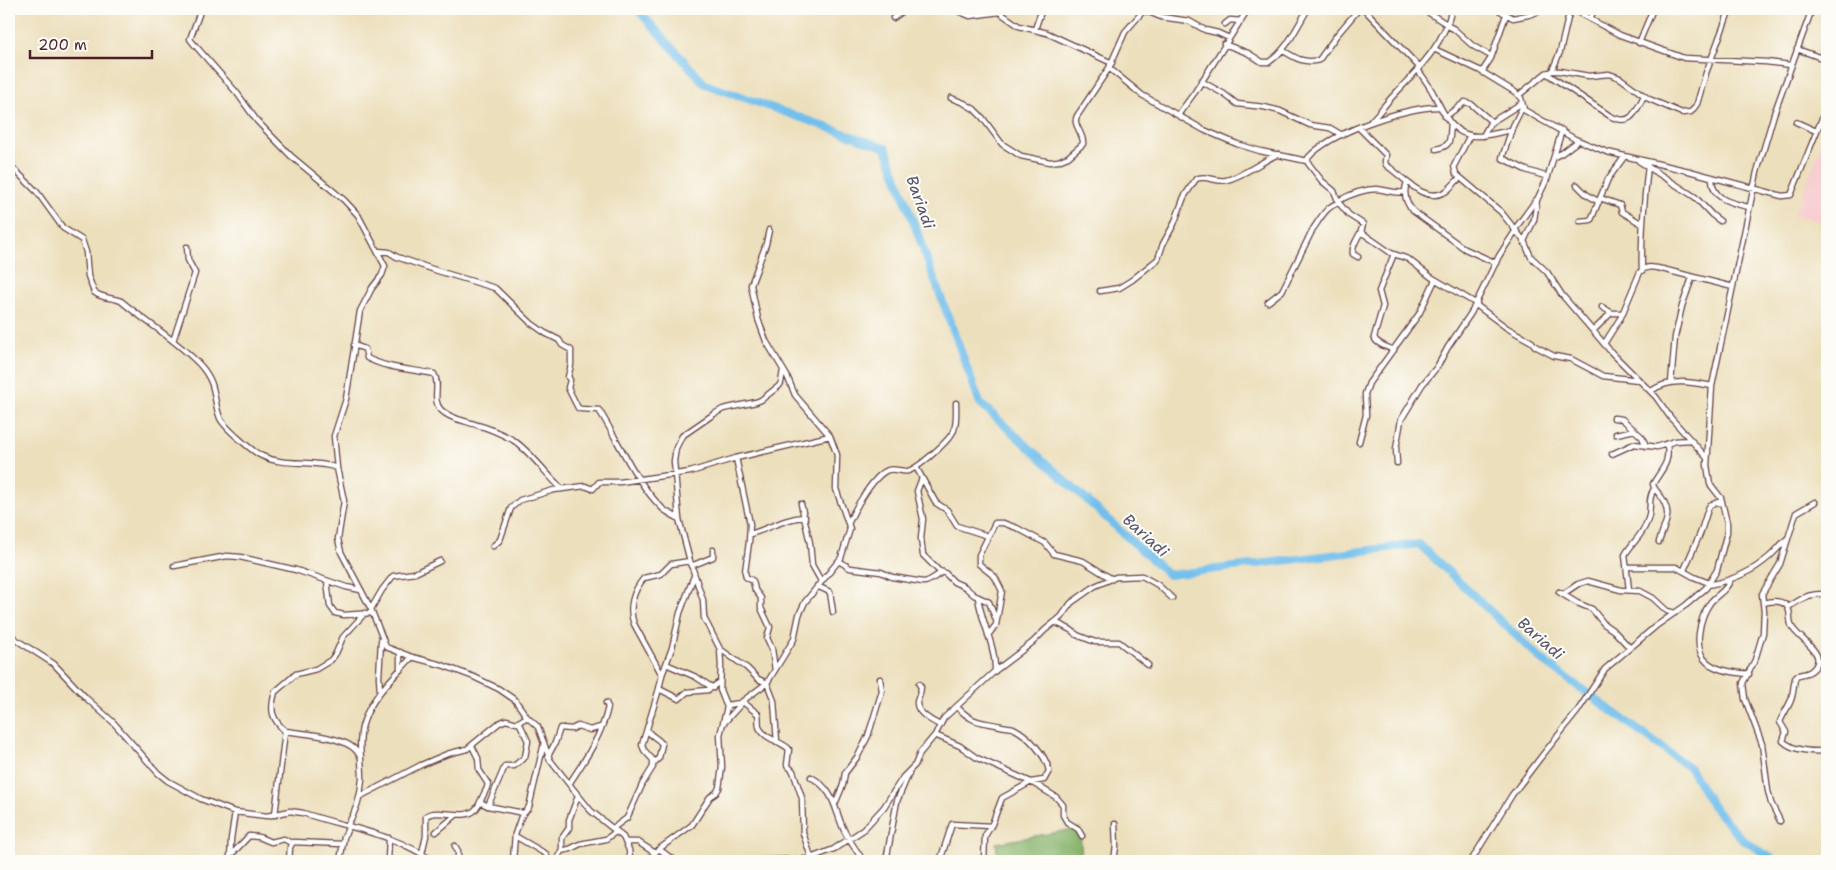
<svg xmlns="http://www.w3.org/2000/svg" width="1836" height="870" font-family="'Shantell Sans',sans-serif">
<style>
.built{fill:#f7cfd1}
.forest{fill:#88b46c;stroke:#696a4c}
.lines{fill:none;stroke-linecap:round;stroke-linejoin:round}
.stream{stroke:#72bfec;stroke-width:1}
.river{stroke:#72bfec;stroke-width:8}
.minor-casing{stroke:#623c41;stroke-width:7}
.minor{stroke:#fff;stroke-width:4.5}
.labels{text-anchor:middle;stroke-width:4;stroke-linejoin:round;paint-order:stroke}
.water-label{font-size:16px;font-style:italic;fill:#58576f;stroke:#fdfcf7}
</style>
<rect width="100%" height="100%" fill="#fdfcf7"/>
<filter id="ink" filterUnits="userSpaceOnUse"><feTurbulence type="fractalNoise" baseFrequency=".02" numOctaves="2"/><feDisplacementMap in="SourceGraphic" scale="10" xChannelSelector="R" yChannelSelector="G"/><feConvolveMatrix kernelMatrix="1 2 1 2 8 2 1 2 1" color-interpolation-filters="sRGB"/></filter>
<filter id="wash" filterUnits="userSpaceOnUse"><feTurbulence type="fractalNoise" baseFrequency=".0096" numOctaves="4" result="noise"/><feDisplacementMap in="SourceGraphic" scale="20" xChannelSelector="R" yChannelSelector="G"/><feGaussianBlur stdDeviation="1.12" result="paint"/><feColorMatrix in="noise" values="0 0 0 0 0 0 0 0 0 0 0 0 0 0 0 0 0 1.4 0 .05"/><feComposite in="paint" operator="in"/></filter>
<g filter="url(#wash)">
<rect width="100%" height="100%" fill="#ecdfbc"/>
<path class="built" d="M1827,130V223L1794,215Z"/>
<path class="forest" d="M1080,828L1082,861H998L996,843Z"/>
<g class="lines">
<path class="stream" d="M1775,861L1799,859L1803,861"/>
<path class="river" d="M637,9L705,84L886,148L980,403L1169,575L1419,544L1542,660L1690,768L1711,804L1743,840L1776,861"/>
</g>
</g>
<g filter="url(#ink)">
<g class="lines">
<defs>
<path id="minor" d="M201,9L190,39L193,43L237,93L257,121L291,156L344,200L358,215L385,266L382,275L372,288L360,311L346,399L334,436L337,468L344,501L338,539L341,552L371,609L386,647L412,657L442,665L474,677L499,689L515,700L527,717L538,727L550,760L573,789L591,811L623,837L629,850L630,861
M953,9L970,16L999,12L1019,26L1047,33L1112,63
M1364,9L1420,68
M1423,9L1448,25
M1497,9L1513,18L1528,15L1546,9
M1571,9L1620,35L1684,58L1766,62L1791,65
M1818,9L1827,12
M1144,10L1161,17L1189,21L1205,30L1218,33L1229,38
M893,18L906,9
M1590,18L1595,9
M1225,24L1230,20L1241,21
M1448,26L1454,29L1473,46L1491,56
M1035,29L1042,9
M1639,43L1653,9
M1224,44L1248,53L1262,62H1269C1288,49 1296,28 1308,9
M1434,49L1479,70L1515,92L1521,98L1524,110L1575,139L1607,152L1689,171L1782,196L1791,195L1827,106
M1797,49L1827,60
M1282,50C1295,58 1304,64 1319,60L1336,36L1359,9
M1109,68L1142,95L1204,130L1237,144L1260,151L1307,161
M1418,70C1423,77 1429,85 1433,93C1443,111 1451,136 1477,136C1488,136 1500,132 1511,130
M1552,71L1560,52L1570,9
M1482,72L1491,58L1506,15
M1546,73L1610,116C1632,127 1635,112 1644,96
M1201,81L1224,94L1237,104L1264,107L1280,111L1310,125L1330,128L1342,135
M1519,95L1546,73L1552,71H1560L1589,76L1609,74L1620,78L1649,99L1682,113L1691,112L1697,104L1706,73L1730,9
M951,98L964,103L974,109L982,117L1002,144L1021,156L1050,162L1058,161L1068,157L1083,144C1084,133 1072,125 1077,116L1109,68L1125,32L1145,9
M1522,108L1513,126L1502,158L1526,170L1548,177
M1178,115L1195,92L1248,9
M1445,117L1465,102L1471,104L1492,122
M1371,121C1379,113 1386,103 1394,95C1419,68 1443,46 1452,9
M1796,122L1816,131
M1359,128L1386,155L1385,162L1386,165C1403,176 1423,204 1445,192C1451,188 1455,182 1460,178
M1470,135L1454,166L1456,174L1501,212L1524,241L1531,257L1547,272L1562,295L1612,353L1656,397L1670,417L1707,458
M1483,136L1490,123L1522,103
M1436,149C1453,146 1449,139 1451,124
M1554,157L1562,153L1578,141
M1639,161L1695,197L1712,215L1720,221
M9,166L17,172L37,192L63,228L82,240L86,252L88,276L94,292C102,299 112,297 121,301C147,323 178,341 201,366C218,386 212,397 220,418C224,427 253,452 262,456C285,467 313,459 337,468
M1712,177C1711,200 1731,203 1749,207
M1407,182C1403,193 1405,202 1413,211L1465,249L1496,263
M1577,185L1586,194L1599,202
M1600,198L1620,205L1622,212L1642,224
M1338,201C1349,195 1364,189 1377,189C1387,190 1394,194 1405,192
M1580,221L1591,220L1608,179L1625,156
M1515,229L1536,200
M1361,232L1391,253L1408,259L1431,277L1477,304
M1524,241L1534,220L1537,200L1547,179L1562,130
M377,251L389,252L397,257L438,271L495,288L531,323L545,333L559,340L562,345L571,350V365L568,377L570,380L568,388L578,408L581,409L599,410C619,442 636,483 662,508C667,513 674,515 679,519
M1358,257L1353,254C1351,243 1362,235 1363,224L1349,215L1339,203L1334,191L1322,181L1308,163V158C1329,133 1407,106 1440,107
M1642,270C1641,236 1644,201 1648,166
M1100,291L1119,288L1132,280L1158,259L1163,244L1174,224L1184,197L1196,179C1206,174 1216,183 1227,180C1245,175 1261,162 1278,154
M1268,302L1282,291L1313,229C1320,219 1327,205 1339,203
M1476,305L1507,328L1532,342L1535,346L1554,356L1571,359L1603,376L1639,380
M1602,307L1612,313H1623
M1593,331L1611,313
M173,341L195,273L188,260L187,247
M1604,344L1621,317L1640,272C1647,265 1653,267 1662,269L1733,287
M354,345L365,349L367,358C388,369 411,369 434,374C441,384 431,400 441,410C450,419 466,421 477,425C489,428 502,434 513,440C531,452 546,474 562,489
M1394,350C1387,347 1376,344 1374,337L1383,306L1379,291L1394,254
M1671,383L1675,337L1682,306L1692,278
M1651,391C1669,378 1691,382 1712,386
M1614,418L1622,419L1642,437L1646,446
M1616,434L1635,430
M1359,442L1366,415L1365,394L1369,383L1419,314L1435,280
M1612,454L1634,444L1657,447L1675,441L1690,440
M736,458L750,524L749,542L745,572L746,577L753,581L755,590L761,598V608L770,627L767,638L772,649L775,670
M1397,463L1396,449L1401,420L1422,385L1437,367L1448,347L1471,313L1499,256L1516,230
M916,467L936,503L947,510L957,526L988,536
M922,478L917,491L923,519L921,538L923,555L939,571L945,573L954,582L965,587L974,595L989,602L996,620
M801,504L810,543L812,565L821,581
M849,522C855,508 874,475 888,470C895,468 901,472 908,471C919,468 950,440 954,430C957,421 956,411 956,403
M750,534C769,529 784,518 805,517
M1659,542C1664,524 1673,516 1662,498C1659,493 1654,490 1653,484C1662,468 1670,464 1667,444
M493,546L500,540L511,508L520,500L554,490L585,486L593,489L599,482H620L690,472L736,458L830,436
M839,561L850,568L881,572L892,577L923,582C930,582 936,575 943,572
M174,566L227,556L240,557L296,570L346,587L361,590
M691,566L713,557V550
M1627,567H1676L1694,577L1709,583
M1684,570L1700,534L1708,509L1710,505L1722,501
M1730,580C1727,591 1717,594 1710,603C1700,617 1692,649 1707,662C1717,671 1736,673 1749,674
M327,581L330,606L335,613L344,615L372,613
M1708,585C1730,581 1752,572 1769,557C1776,551 1781,544 1788,538
M817,586L830,592L833,612
M1629,590L1625,555C1632,542 1643,536 1648,519C1652,508 1647,499 1654,489
M1559,592L1577,603L1592,609L1604,624L1614,631L1629,647
M1563,594L1578,584L1588,581L1621,590L1640,591L1653,598L1667,611L1675,613
M978,597C981,622 996,646 995,671
M1763,603C1770,601 1780,600 1786,605C1792,610 1788,620 1792,627C1798,639 1832,655 1811,671C1807,674 1801,674 1796,676C1793,683 1794,692 1791,700C1788,708 1783,714 1780,722L1786,732L1783,741C1793,751 1814,752 1827,751
M1788,607C1804,598 1808,593 1827,594
M371,609L382,590L393,576L415,573L440,561
M1055,622L1071,630L1077,635L1095,642H1119L1148,665
M9,632L15,639L54,664L86,698L113,722L158,773L168,781L201,799L235,812L267,816L290,811L303,813C348,828 393,833 433,861
M988,635L996,625L1002,591L995,577L979,564V555L995,523H1003L1017,528L1045,543L1054,554L1083,561L1112,579
M9,649L15,639
M720,649L747,668L758,679L767,683L774,701L777,742
M666,664L696,677L713,688
M400,670V652
M662,675L634,624C628,608 633,591 644,578L661,574L671,564L690,561
M919,684L921,687C921,693 918,697 917,702C916,713 932,721 940,725
M659,689L679,699L687,692L708,690L720,682
M380,692L379,677L381,641
M743,701V702L758,714C759,718 758,723 759,727C764,739 781,741 789,749L787,765L793,771L802,798L803,833L811,857
M727,705L740,703L767,683L794,639L799,615L805,602L841,558L850,529L836,489L837,455L830,436L795,395L787,376L766,341L758,319L751,285L766,244L769,230
M957,707C974,724 979,721 1001,726C1005,727 1009,727 1013,728C1028,735 1046,755 1049,771L1044,780L1031,782L1002,798L992,824L985,836L984,861
M723,724L742,703
M647,729C650,737 658,737 662,744L659,758L654,763
M285,731C304,734 351,736 359,755
M935,735L960,746L977,758L1031,782L1056,797L1063,805V815L1067,822L1078,829L1082,836
M548,756L555,743L560,728L572,729L578,726L590,730L601,727
M811,777C834,790 834,807 843,828C848,840 857,850 863,861
M569,784C585,760 602,735 608,707L606,703
M359,797L421,765L447,754L467,749L499,723L506,720L517,723L527,717
M480,802L488,806L505,766H514L525,757L528,741L519,722
M835,804L843,785L845,773L858,756L868,736L882,691L880,679
M488,806L523,813
M275,815L285,731C271,718 270,710 275,692L296,674L316,669L331,660L336,653L343,637L365,613
M1780,821L1771,803L1768,791L1762,744L1745,699L1743,683L1755,660L1763,633L1764,611L1762,594L1780,564L1796,513L1815,502
M347,826C356,812 361,795 362,779C362,759 357,740 364,721C372,696 394,677 412,657
M613,828L627,818L643,783L653,767V760L644,750L642,745L659,689L662,675L672,648L680,613L694,576
M436,832L456,815
M515,836L546,854L549,861
M626,842H638L655,853
M455,846L458,851V861
M659,849L675,861
M562,850V838L569,828V820L578,796
M422,853L426,836V816C438,807 465,822 476,809C479,806 480,802 482,798C484,793 487,790 488,784L479,770L478,758L472,746
M230,856L249,836L259,837L271,842L284,839L291,843
M230,861L231,839L235,812
M289,861L290,847L293,842L342,844
M340,861L344,837L349,826
M388,861L389,838
M513,861L515,834L521,817L529,807L544,743
M556,861L561,851L570,849L580,844L606,839L617,831
M647,861L659,849L692,825L710,797L716,793L719,788L722,767L720,735L727,707L720,690L721,665L720,649L704,618L703,600L690,561L679,519L674,461L676,448L682,436L714,414L723,409L756,402L761,400L779,386L781,383L783,370
M743,861L808,859L834,849L863,830L884,807L903,777L915,765L920,753L935,735L944,718L995,671L1033,642L1045,630L1061,617L1071,603L1095,586L1116,577L1142,576L1158,585L1172,598
M886,861L897,801L909,773
M940,861L952,824L991,826
M1114,861L1116,846L1115,824
M1471,861L1512,795L1541,757L1577,712L1605,669L1656,626L1686,605L1706,588L1717,570L1727,532V523L1721,498L1710,484L1707,465L1712,386L1757,172L1774,114L1812,9"/>
</defs>
<use href="#minor" class="minor-casing"/>
<use href="#minor" class="minor"/>
</g>
</g>
<g class="labels">
<g class="water-label">
<text transform="translate(921 202) rotate(70)" y="6">Bariadi</text>
<text transform="translate(1146 535) rotate(42)" y="6">Bariadi</text>
<text transform="translate(1541 638) rotate(41)" y="6">Bariadi</text>
</g>
</g>
<rect width="1836" height="870" fill="none" stroke="#fdfcf7" stroke-width="30"/>
<path d="M30 50v8h122v-8" fill="none" stroke="#4a1f2b" stroke-width="2.5"/>
<text x="38" y="50" font-size="15" fill="#4a1f2b" stroke="#fdfcf7" stroke-width="4" paint-order="stroke">200 m</text>
</svg>
